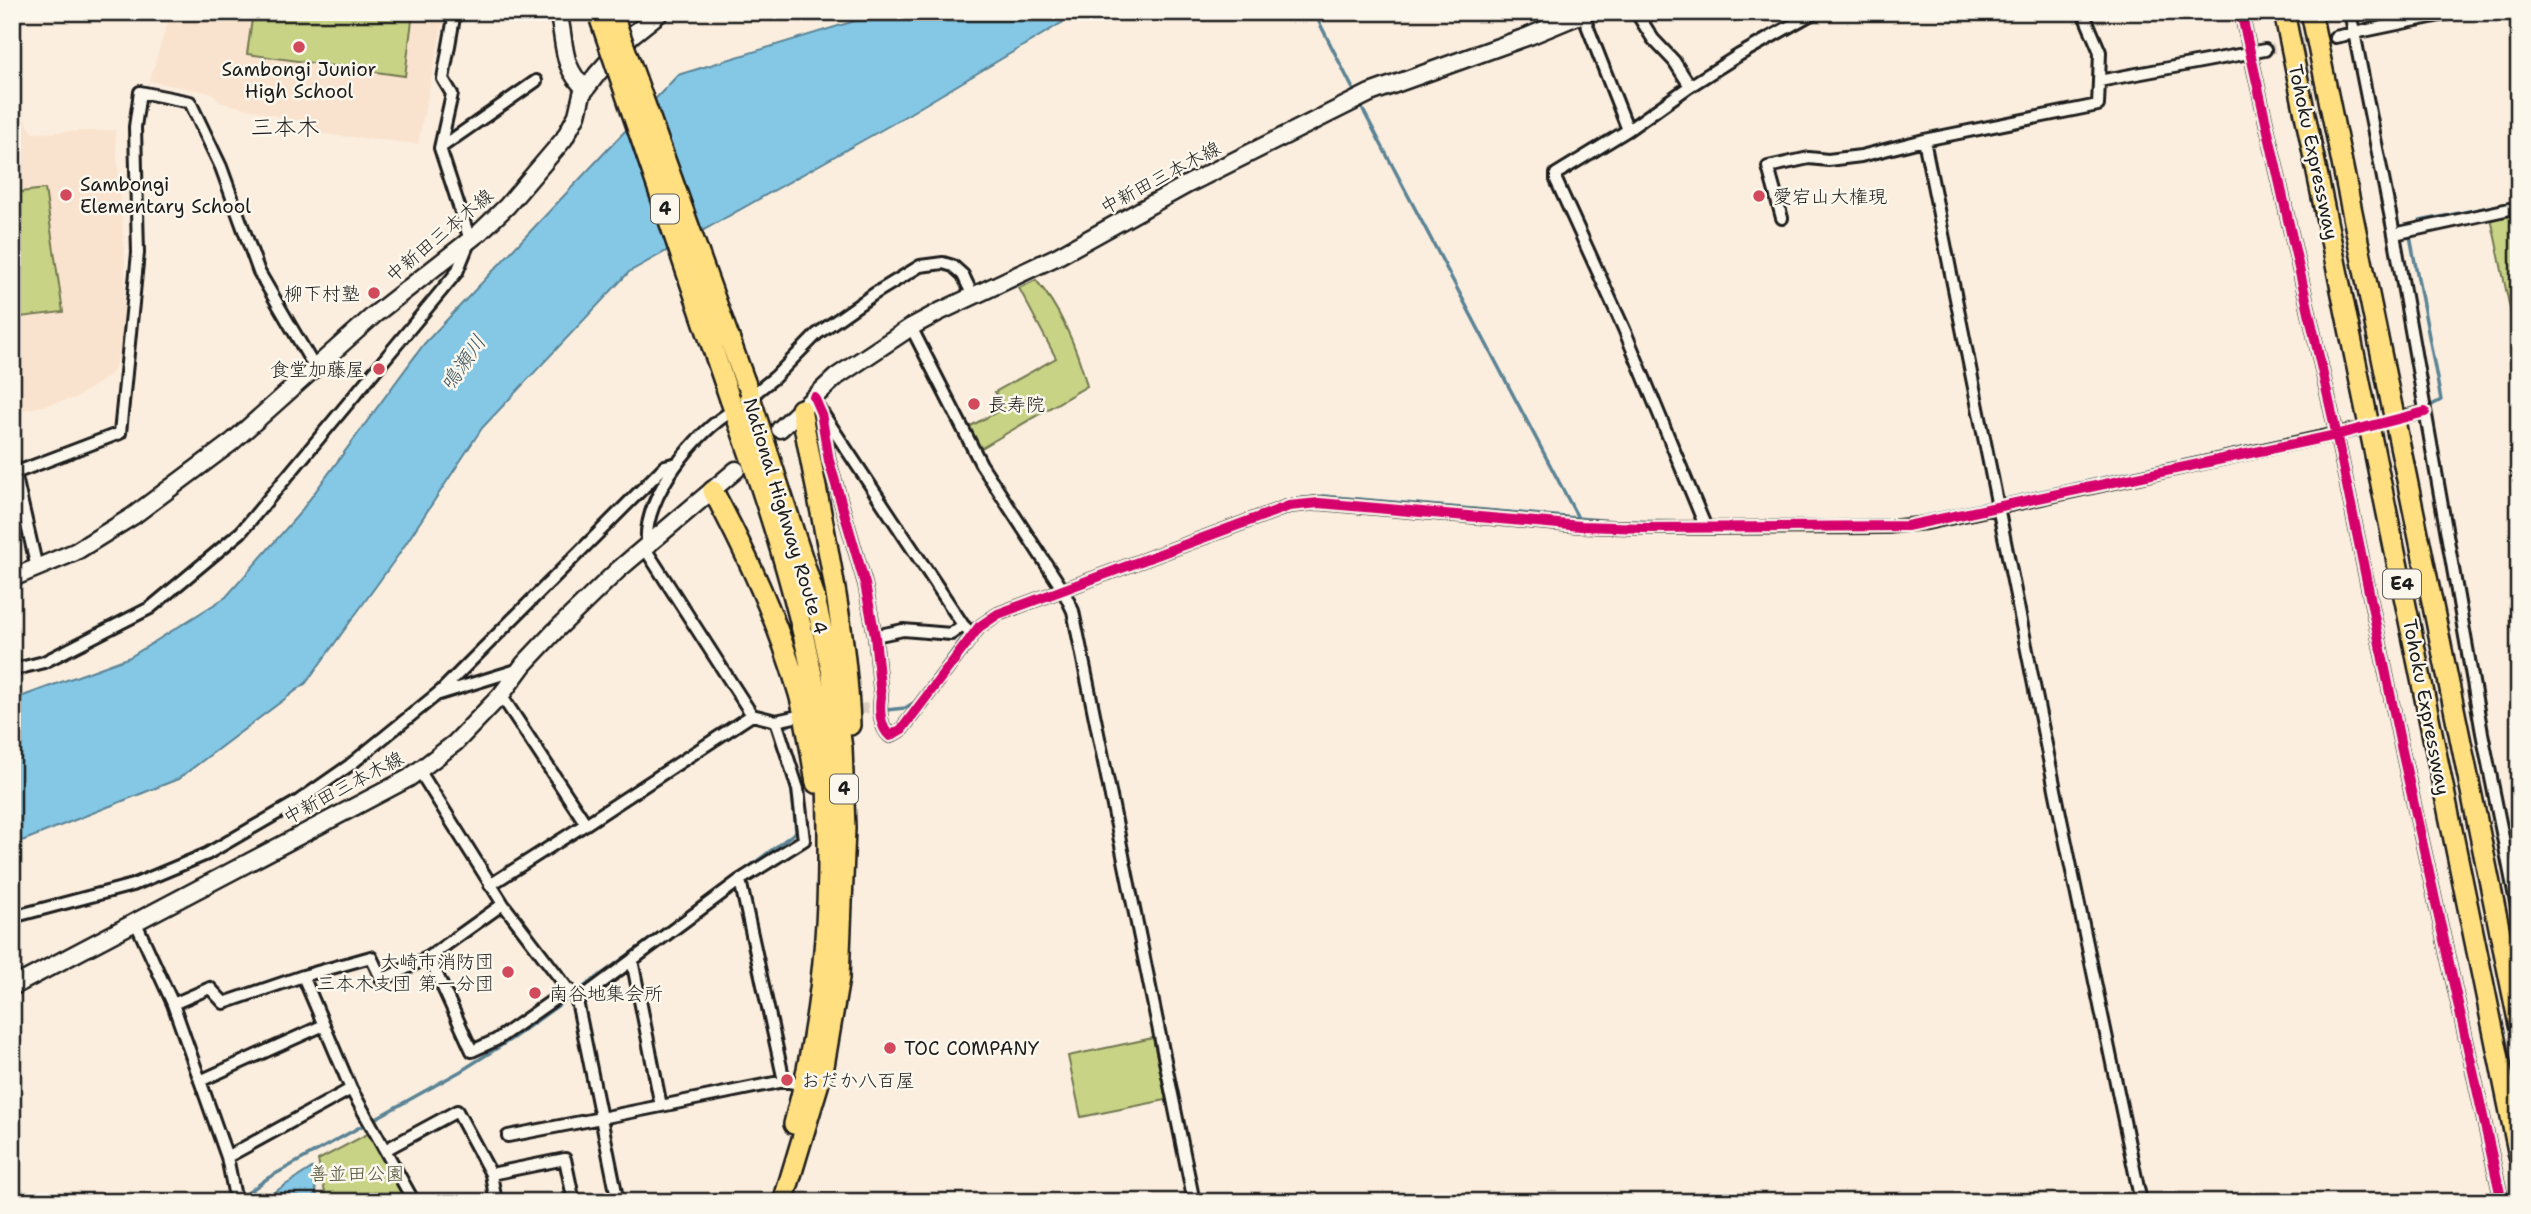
<svg xmlns="http://www.w3.org/2000/svg" width="2531" height="1214" font-family="'Shantell Sans','Klee One',sans-serif">
<style>
.built{fill:#fae3ce}
.green{fill:#c8d386;stroke:#727851;stroke-width:2}
.water{fill:#84c8e6;stroke:#5a8395;stroke-width:2}
.lines{fill:none;stroke-linecap:round;stroke-linejoin:round}
.stream{stroke:#5a8395;stroke-width:3.5}
.street-tunnel{stroke:#dacec1;stroke-width:10;stroke-dasharray:10 5;stroke-linecap:butt}
.street-casing{stroke:#1c1c1c;stroke-width:16}
.secondary-casing{stroke:#1c1c1c;stroke-width:21}
.highway-casing{stroke:#1c1c1c;stroke-width:24}
.street{stroke:#fbf7ec;stroke-width:10}
.secondary{stroke:#fbf7ec;stroke-width:16}
.highway{stroke:#ffdf80;stroke-width:19}
.highway-bridge-casing{stroke:#1c1c1c;stroke-width:24;stroke-linecap:butt}
.highway-bridge{stroke:#ffdf80;stroke-width:19}
.cycleway-casing{stroke:#fbf7ec;stroke-width:15}
.cycleway{stroke:#d6006c;stroke-width:10}
.poi-dot{fill:#d1495b;stroke:#fbf7ec;stroke-width:2.5}
.labels{text-anchor:middle;stroke-width:5;stroke-linejoin:round;paint-order:stroke}
.shield{fill:#fbf7ec;stroke:#5f5e5a;stroke-width:2}
.shield-label{font-size:18px;font-weight:bold;fill:#1c1c1c}
.poi-label{font-size:19px;fill:#1c1c1c;stroke:#fbf7ec;text-anchor:start}
.street-label{font-size:19px;fill:#1c1c1c;stroke:#fbf7ec}
.park-label{font-size:19px;fill:#50533c;stroke:#fbf7ec}
.water-label{font-size:21px;font-style:italic;fill:#405863;stroke:#fbf7ec}
.quarter-label{font-size:23px;fill:#1c1c1c;stroke:#fbf7ec}
</style>
<rect width="100%" height="100%" fill="#fbeede"/>
<filter id="ink" filterUnits="userSpaceOnUse"><feTurbulence type="fractalNoise" baseFrequency=".0143" numOctaves="2"/><feDisplacementMap in="SourceGraphic" scale="14" xChannelSelector="R" yChannelSelector="G"/><feConvolveMatrix kernelMatrix="1 2 1 2 8 2 1 2 1" color-interpolation-filters="sRGB"/></filter>
<g filter="url(#ink)">
<path class="built" d="M171,12H445L418,144L303,132L301,122L219,102L212,93L149,81Z
M12,98L33,133L115,130L125,257L124,333L113,373L76,398L12,413Z"/>
<path class="green" d="M253,12H413L405,76L247,54Z
M45,189L63,312L12,318V193Z
M2519,213V352L2491,218Z
M1036,280C1062,311 1077,348 1087,386L980,449L967,428L1004,408L995,392L1056,358L1019,288Z
M1153,1038L1166,1100L1081,1117L1068,1056Z
M369,1133L407,1202H327L318,1160Z"/>
<path class="water" d="M884,12H1080L892,124L629,272L482,428L399,554L306,683L178,779L12,845V700L130,657L226,597L298,515L424,344L678,75Z
M312,1168L318,1202H259Z"/>
<g class="lines">
<path class="stream" d="M1314,12L1353,89
M1362,108L1578,518
M2420,221L2519,201
M2410,236L2441,400L2430,406
M886,710L905,708L915,702L972,625L993,610L1289,500L1323,496L1612,521L1707,522L1907,520L2331,429
M784,728L795,722
M730,881L796,832L792,792L776,734
M238,1200L268,1178L461,1071L513,1038L721,888"/>
<path class="street-tunnel" d="M2265,50L2335,37
M846,711L868,708"/>
<defs>
<path id="street" d="M1636,12L1653,39L1674,61L1690,86
M2083,12L2100,52L2099,81
M2241,12L2334,423L2401,746L2502,1202
M2350,12L2394,234L2482,733L2519,917
M1583,15L1628,130
M2335,37L2455,12
M1924,140L2061,819L2141,1202
M440,148L536,81
M1782,218L1768,167L1809,158L1828,160L1861,156L1924,140L2098,105L2099,81L2265,50
M2394,234L2519,207
M911,327L981,464L1063,590L1073,611L1194,1202
M750,397L775,377L817,334L874,294L920,266L943,263L953,266L963,275L973,296
M814,397L821,413L829,461L865,584L875,636L881,697C879,709 880,728 890,736L902,729L979,627L998,614L1289,506L1319,503L1581,526L1645,528L1888,527L1927,523L2355,430
M823,414L963,625L972,634
M2407,416L2425,412
M12,460L37,568
M12,474L120,433L138,253L135,127L140,92L190,102L221,167L259,272L315,368
M1706,528L1624,329L1556,180V174L1628,130L1690,86L1739,55L1815,12
M647,543C643,497 696,431 734,410
M644,547L752,715
M875,636L903,630L951,634L963,625
M12,670L44,662L150,608L241,532L457,272L470,240L440,148L452,94L443,79L455,12
M439,694L520,669
M501,695L586,824L752,715L776,721L798,789L804,840L740,880L577,1001L601,1118L661,1106L632,960
M776,721L794,717
M419,770L503,904L571,993
M740,880L784,1081
M490,885L586,824
M12,917L133,885L207,854L297,802L350,765L441,691L665,466L677,463
M136,923L173,1004L227,1157L236,1202
M429,957L503,904
M173,1004L210,988L224,1003L303,976
M200,1081L324,1025
M661,1106L784,1081L805,1085
M508,1136L601,1118L618,1202
M385,1150L457,1111L491,1174L565,1159L574,1202
M227,1157L351,1089
M491,1174L496,1202
M414,1202L351,1089L303,976L371,957L382,980L429,957L472,1051L496,1040L569,989"/>
<path id="secondary" d="M558,12C566,42 560,67 586,89
M780,429L836,377L911,327L939,312L1058,256L1188,184L1370,93L1529,36L1587,12
M12,578L75,552L133,516L232,442L374,315L480,232L507,206L564,139L577,115L582,94L597,74L632,35L661,12
M12,987L409,778L455,743L501,695L524,664L555,631L618,570L736,470
M12,1192L16,1202"/>
<path id="highway" d="M2284,12L2519,1156
M2311,12L2519,1025
M745,382L814,594L831,669L842,748L845,828L839,978L824,1066L783,1202
M730,399C771,512 808,626 824,746C828,777 828,809 828,841C829,937 819,1031 794,1124
M801,409C820,514 846,618 850,725
M713,491C747,554 779,624 799,694C807,723 811,754 816,783"/>
</defs>
<use href="#street" class="street-casing"/>
<use href="#secondary" class="secondary-casing"/>
<use href="#highway" class="highway-casing"/>
<use href="#street" class="street"/>
<use href="#secondary" class="secondary"/>
<use href="#highway" class="highway"/>
<defs>
<path id="highway-bridge" d="M613,15L745,382
M600,19L730,399"/>
</defs>
<use href="#highway-bridge" class="highway-bridge-casing"/>
<use href="#highway-bridge" class="highway-bridge"/>
<defs>
<path id="cycleway" d="M2241,12L2334,423L2401,746L2502,1202
M814,397L821,413L829,461L865,584L875,636L881,697C879,709 880,728 890,736L902,729L979,627L998,614L1289,506L1319,503L1581,526L1645,528L1907,526L2336,435L2425,412"/>
</defs>
<use href="#cycleway" class="cycleway-casing"/>
<use href="#cycleway" class="cycleway"/>
</g>
</g>
<g class="poi-dot">
<circle cx="299" cy="47" r="7"/>
<circle cx="66" cy="195" r="7"/>
<circle cx="1759" cy="196" r="7"/>
<circle cx="374" cy="293" r="7"/>
<circle cx="379" cy="369" r="7"/>
<circle cx="974" cy="404" r="7"/>
<circle cx="508" cy="972" r="7"/>
<circle cx="535" cy="993" r="7"/>
<circle cx="890" cy="1048" r="7"/>
<circle cx="787" cy="1080" r="7"/>
</g>
<g class="labels">
<g class="shield">
<rect x="651" y="194.5" width="28" height="29" rx="5"/>
<rect x="2383" y="569.5" width="38" height="29" rx="5"/>
<rect x="830" y="774.5" width="28" height="29" rx="5"/>
</g>
<g class="shield-label">
<text x="665" y="215">4</text>
<text x="2402" y="590">E4</text>
<text x="844" y="795">4</text>
</g>
<g class="poi-label">
<text x="299" y="76" text-anchor="middle">Sambongi Junior<tspan x="299" dy="22">High School</tspan></text>
<text x="80" y="191">Sambongi<tspan x="80" dy="22">Elementary School</tspan></text>
<text x="1773" y="203">愛宕山大権現</text>
<text x="360" y="300" text-anchor="end">柳下村塾</text>
<text x="365" y="376" text-anchor="end">食堂加藤屋</text>
<text x="988" y="411">長寿院</text>
<text x="494" y="968" text-anchor="end">大崎市消防団<tspan x="494" dy="22">三本木支団 第一分団</tspan></text>
<text x="549" y="1000">南谷地集会所</text>
<text x="904" y="1055">TOC COMPANY</text>
<text x="801" y="1087">おだか八百屋</text>
</g>
<g class="street-label">
<text transform="translate(2314 152) rotate(78)" y="7">Tohoku Expressway</text>
<text transform="translate(1160 177) rotate(-28)" y="7">中新田三本木線</text>
<text transform="translate(439 235) rotate(-40)" y="7">中新田三本木線</text>
<text transform="translate(786 516) rotate(73)" y="7">National Highway Route 4</text>
<text transform="translate(2427 707) rotate(79)" y="7">Tohoku Expressway</text>
<text transform="translate(343 787) rotate(-28)" y="7">中新田三本木線</text>
</g>
<g class="park-label">
<text x="357" y="1180">善並田公園</text>
</g>
<g class="water-label">
<text transform="translate(463 363) rotate(-55)" y="7">鳴瀬川</text>
</g>
<g class="quarter-label">
<text x="285" y="135">三本木</text>
</g>
</g>
<rect width="2531" height="1214" fill="none" stroke="#fbf7ec" stroke-width="42"/>
<rect x="21" y="21" width="2489" height="1172" fill="none" stroke="#1c1c1c" stroke-width="2.5" filter="url(#ink)"/>
</svg>
